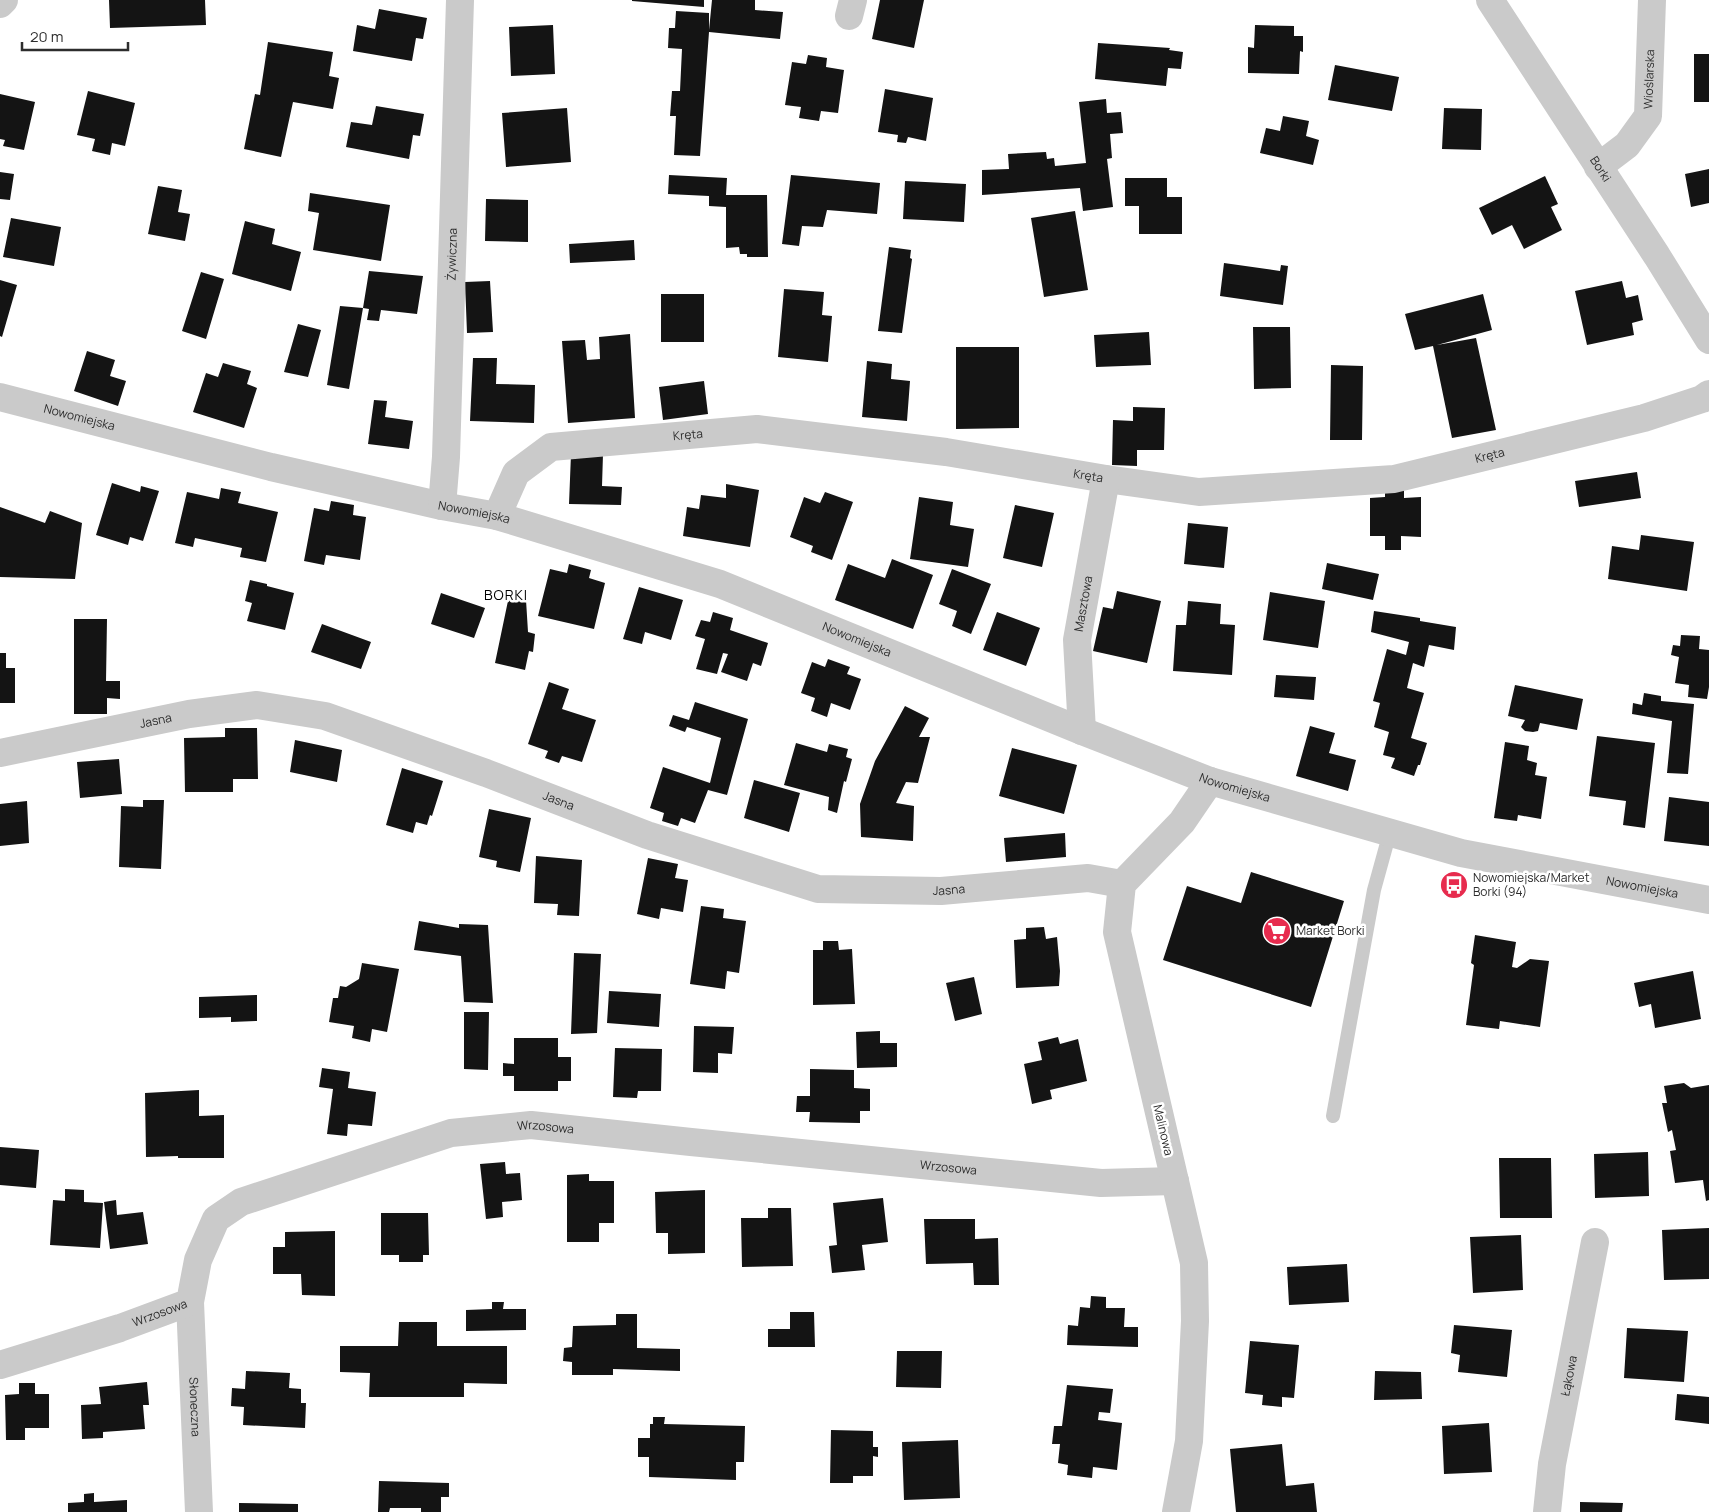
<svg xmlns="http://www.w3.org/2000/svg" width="1709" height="1512" font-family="Manrope,sans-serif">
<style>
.building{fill:#141414}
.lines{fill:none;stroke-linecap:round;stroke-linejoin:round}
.service{stroke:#cacaca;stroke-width:14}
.minor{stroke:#cacaca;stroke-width:28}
.labels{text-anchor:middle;stroke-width:5;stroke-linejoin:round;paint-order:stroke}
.street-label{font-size:12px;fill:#2d2d2d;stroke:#fff}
.poi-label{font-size:12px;fill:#2d2d2d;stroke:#fff;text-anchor:start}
.neighbourhood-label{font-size:14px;letter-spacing:1px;fill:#000;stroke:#fff}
</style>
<rect width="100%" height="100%" fill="#fff"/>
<path class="building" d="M109,0H205L206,25L110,28Z
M632,0H704V7L632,1Z
M712,0H755V10L783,12L780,39L709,32L700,156L674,155L676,116H670L672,91H680L682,49L668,48L669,28H675L676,11L709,13V30Z
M880,0H924L914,48L872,39Z
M379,9L427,18L423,39L416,38L412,61L353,51L357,25L375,29Z
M553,25L555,74L511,76L509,27Z
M1255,25L1294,26V36H1303V52L1300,51L1299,74L1248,73V47L1254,48Z
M268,42L333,52L329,76L339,78L333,109L293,102L281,157L244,149L255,94L260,95Z
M1098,43L1170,48L1169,50L1183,52L1181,69L1168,68L1166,86L1095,79Z
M1694,54H1709V102H1694Z
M808,55L827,58L826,67L844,70L838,113L821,111L819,121L799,118L801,107L785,105L792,62L806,64Z
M1335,65L1399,77L1392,111L1328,100Z
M885,89L933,98L926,141L908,137L906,143L897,142L898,135L878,132Z
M88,91L135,103L125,146L112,143L110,155L92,151L95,139L77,135Z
M0,94L35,102L24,150L3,146L5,140L0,139Z
M1106,99L1107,113L1121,112L1123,133L1110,134L1112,158L1107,159L1113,207L1083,211L1080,188L982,195V170L1009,169L1008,154L1046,152L1047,159L1054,158L1055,166L1086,163L1079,102Z
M376,106L424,114L420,136L413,135L409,159L346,147L351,122L372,125Z
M567,108L571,162L506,167L502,113Z
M1444,108L1482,109L1481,150L1442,149Z
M1283,116L1309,121L1306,136L1319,140L1313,165L1260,153L1266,128L1280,131Z
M1709,169V203L1691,207L1685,174Z
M0,172L14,174L10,200L0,199Z
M669,175L727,178L726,195H767L768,257H747V254H740L739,247L726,248V207L709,206V196L668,194Z
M791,175L880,183L877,214L827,210L823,227L802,226L799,246L782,244Z
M1545,176L1558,204L1551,207L1562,230L1524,249L1512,225L1492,235L1479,208Z
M1125,178H1167V197H1182V234H1139V206H1125Z
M905,181L966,184L964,222L903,219Z
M158,186L182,190L178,212L190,214L185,241L148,234Z
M310,193L390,205L381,261L313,250L319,213L308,211Z
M486,199L528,200V242L485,241Z
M1075,211L1088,290L1044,297L1031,218Z
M11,218L61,227L54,266L3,257Z
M245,221L275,229L272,244L301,252L291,291L232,274Z
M634,240L635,260L570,263L569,244Z
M889,247L911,250L910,258L912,259L902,333L878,331Z
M1224,263L1280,271L1281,265L1288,266L1283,305L1220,296Z
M369,271L423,276L417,314L381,310L379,321L367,320L369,309L363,308Z
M201,272L224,279L206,339L182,331Z
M0,280L17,285L2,337L0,336Z
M490,281L493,332L467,333L465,282Z
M1622,281L1626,298L1638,295L1643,320L1632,323L1634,335L1587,345L1575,291Z
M784,289L824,292L822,315L832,316L828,362L778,357Z
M661,294H704V342H661Z
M1483,294L1492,330L1437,345L1476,338L1496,430L1452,438L1433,346L1415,350L1405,314Z
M340,306L363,308L349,389L327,385Z
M298,324L321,330L308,377L284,372Z
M1253,327H1290L1291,388L1254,389Z
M1149,332L1151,365L1096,367L1094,335Z
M630,334L635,418L568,423L562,341L585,340L587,360L600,359L599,337Z
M956,347H1019V428L956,429Z
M87,351L115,360L110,376L126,381L118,406L74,391Z
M473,358H497L496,384L535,385L534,423L470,421Z
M867,361L892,364L891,379L910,381L907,421L862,417Z
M223,363L251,371L247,384L257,388L244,428L193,412L206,373L218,377Z
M1331,365L1363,366L1362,440H1330Z
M704,381L708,414L663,420L659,387Z
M374,400L387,401L385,417L413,421L409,449L368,444Z
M1133,407L1165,408L1164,450H1137V466L1112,465L1113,420L1133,421Z
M571,454H603L602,486L622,487L621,505L569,504Z
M1637,472L1641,498L1579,507L1575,481Z
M112,483L140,492L141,486L159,491L143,541L130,537L128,545L96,535Z
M726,484L759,490L750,547L683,536L687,507L699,509L701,495L726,498Z
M1385,485H1404V498L1421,497V537L1401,536V550H1385V536H1370V498L1385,497Z
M221,488L241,492L238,503L278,512L266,562L240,557L242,548L195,538L193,547L175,543L187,492L219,499Z
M825,492L853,502L832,560L811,552L813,546L790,537L804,497L820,503Z
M919,497L953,502L950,525L974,529L968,567L910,559Z
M331,501L354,505L353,515L366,517L360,560L326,555L324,565L304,561L314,508L329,511Z
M1015,505L1054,513L1042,567L1003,558Z
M0,507L45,523L50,511L82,523L75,579L0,577Z
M1188,523L1228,527L1224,568L1184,564Z
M1641,535L1694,542L1687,591L1608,579L1612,546L1639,550Z
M892,559L933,575L913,629L835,600L848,564L885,578Z
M1327,563L1379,574L1373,600L1322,589Z
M569,564L591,570L589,578L605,583L594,629L538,616L550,569L567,573Z
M952,569L991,584L971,634L952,626L957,611L939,604Z
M250,580L267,584V586L294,593L285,630L247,621L252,603L245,601Z
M639,587L683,600L671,640L645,632L642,644L623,639Z
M1117,591L1161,601L1147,663L1093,651L1103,607L1113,609Z
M1270,592L1325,601L1318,648L1263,640Z
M441,593L485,608L474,638L431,624Z
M509,596L526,600L528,632L535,634L533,652L529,651L525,670L495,663Z
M1188,601L1221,604L1220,624L1235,625L1232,675L1173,671L1176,625H1186Z
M1374,611L1420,618V621L1456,627L1454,650L1429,645L1424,667L1413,663L1407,688L1424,693L1411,738L1427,743L1420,765H1418L1414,776L1391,768L1395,758L1383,755L1389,732L1374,727L1380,703L1373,701L1387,649L1406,655L1409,642L1371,632Z
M713,612L733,618L730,630L768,643L761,666L753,663L747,681L721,672L728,654L723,653L717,674L696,669L705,639L695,636L701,620L710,622Z
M997,612L1040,628L1026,666L983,650Z
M74,619H107L106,681H120V699L107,698V714H74Z
M322,624L371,642L361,669L311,652Z
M1681,635L1700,636L1699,649L1709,650V687L1707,699L1688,697L1689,685L1675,683L1679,657L1671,655L1673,645L1680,646Z
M0,653H6V668H15V703H0Z
M828,659L850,667L847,674L861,679L850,710L831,703L827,717L811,711L815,698L801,693L812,662L825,667Z
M1276,675L1316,677L1314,700L1274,697Z
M549,682L569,689L562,709L596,720L582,762L562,756L559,763L545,758L548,751L528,744Z
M1515,685L1583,699L1577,730L1540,723L1538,731L1533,732L1525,731L1521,727L1525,720L1508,716Z
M1644,693L1661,696V701L1694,704L1688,774L1667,773L1672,721L1632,714L1633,703L1642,705Z
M695,702L748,719L727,795L708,790L695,823L681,818L678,826L662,821L664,813L650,808L663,767L710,783L721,738L687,727L685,732L669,726L673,715L689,720Z
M905,706L929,718L919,737H930L918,783L906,782L896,803L914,806L913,841L861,837L860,804L875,761Z
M1310,726L1335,733L1329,753L1356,760L1348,791L1296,776Z
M225,728H257L258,779H233V792H185L184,738L225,737Z
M1597,736L1655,743L1645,828L1623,825L1626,801L1589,796Z
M295,740L342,750L337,782L290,772Z
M1505,742L1529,746L1527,760L1537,763L1535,775L1547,777L1541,819L1518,815L1517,821L1494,818Z
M796,743L827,752L829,744L848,749L846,757L852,759L846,782L844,781L837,813L828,810L829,797L784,785Z
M1012,748L1077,765L1064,814L999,796Z
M119,759L122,794L80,798L77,762Z
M402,768L443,781L432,816L430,815L427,825L416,822L413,833L386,825Z
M754,780L800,793L789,832L744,818Z
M1669,797L1709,802V846L1664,841Z
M143,800H164L161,869L119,867L121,806L143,807Z
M27,801L29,843L0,846V804Z
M489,809L531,818L520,872L496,867L497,861L479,857Z
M1065,833L1066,857L1006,862L1004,838Z
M536,856L582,860L579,916L557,915L558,904L534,903Z
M648,858L678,864L675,878L688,880L683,912L661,908L659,919L637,914Z
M1251,872L1344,901L1311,1007L1163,960L1187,886L1241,903Z
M701,906L724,909L723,918L746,921L739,973L727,971L725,989L690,984Z
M419,921L459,928V924L488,925L493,1003L464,1002L461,956L414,950Z
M1044,927L1046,939L1057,937L1060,971L1059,986L1016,988L1014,940L1026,939V928Z
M1475,935L1516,942L1512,967L1517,968L1530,959L1549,961L1540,1027L1500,1021L1499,1029L1466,1025L1474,965L1471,963Z
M823,941H838L839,950L852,949L855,1004L813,1005V950H823Z
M574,953L601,954L597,1033L571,1034Z
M362,963L399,969L387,1032L372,1029L370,1042L352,1038L354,1026L329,1022L333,998H338L340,986L346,987L359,979Z
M1693,971L1701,1019L1655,1028L1651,1004L1639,1007L1634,983Z
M974,977L982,1014L955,1021L946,983Z
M609,991L661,994L659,1027L607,1023Z
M257,995V1021L231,1022V1017L199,1018V997Z
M464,1012H489L488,1070L464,1069Z
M694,1026L734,1027L732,1054L718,1053V1073L693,1072Z
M880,1031V1043H897V1067L857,1068L856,1032Z
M1058,1037L1060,1044L1078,1039L1087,1081L1050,1090L1052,1099L1032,1104L1024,1064L1042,1060L1038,1042Z
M514,1038H558V1057H571V1081H558V1091H514V1076H503V1063L514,1064Z
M615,1048L662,1049L661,1091H638L637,1098L613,1097Z
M322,1068L350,1072L348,1088L376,1092L372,1126L348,1124L347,1136L327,1134L333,1089L319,1087Z
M810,1069L854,1070V1088L870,1089V1111H860V1123L809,1122L810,1112H796L797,1096H810Z
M1684,1083L1691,1088L1709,1085V1200L1706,1201L1703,1180L1675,1183L1670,1151L1676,1150L1672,1130L1668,1132L1662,1103H1667L1664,1086Z
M199,1090V1116L224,1115V1158H178V1156L146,1157L145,1093Z
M0,1147L39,1150L36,1188L0,1185Z
M1648,1152L1649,1196L1595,1198L1594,1154Z
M1499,1158H1551L1552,1218H1500Z
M505,1162L506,1174L520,1173L522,1200L502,1202L503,1217L486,1219L480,1164Z
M589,1174V1181H614V1223H599V1242H567V1175Z
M65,1189L84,1190V1202L103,1203L100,1248L50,1245L53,1200L65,1201Z
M705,1190V1253L668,1254V1233H656L655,1192Z
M883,1198L888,1242L862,1245L865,1270L832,1273L829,1246L837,1245L833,1203Z
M116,1200L117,1215L143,1212L148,1244L110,1249L104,1202Z
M768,1208H791L793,1266L742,1267L741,1218H768Z
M381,1213H428L429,1255H423V1262H399V1255H381Z
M924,1219H975V1239L998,1238L999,1285H974L973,1263L926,1264Z
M1709,1228V1279L1664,1280L1662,1230Z
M335,1231V1296L302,1295L301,1274H273V1247H285V1232Z
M1521,1235L1523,1290L1473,1293L1470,1237Z
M1347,1264L1349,1302L1289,1305L1287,1267Z
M1091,1296L1106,1297V1308H1125L1124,1327H1138V1347L1067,1345L1068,1325L1078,1326L1080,1307L1090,1308Z
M492,1302H504L503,1309H526V1330L466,1331V1310L492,1309Z
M790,1312H814L815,1347H768V1329H790Z
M616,1314H637V1348L680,1349V1371L613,1369V1375H572V1362L563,1361L564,1348L572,1347L573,1326L616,1325Z
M399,1322H437V1346H507V1384L464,1383V1397H369L370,1373L340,1372V1346H398Z
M1454,1325L1512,1330L1507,1377L1458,1372L1460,1355L1451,1353Z
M1627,1328L1688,1331L1684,1382L1624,1378Z
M1250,1341L1299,1345L1294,1398L1282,1397V1407L1262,1405L1263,1395L1245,1393Z
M897,1351H942L941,1388L896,1387Z
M246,1371L290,1373L289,1388L301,1389V1403H306L305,1428L243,1425L244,1407L231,1406L232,1388L245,1389Z
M1375,1371L1421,1372L1422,1399L1374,1400Z
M147,1382L149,1405H143L145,1429L103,1432V1438L82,1439L81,1405L101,1404L99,1387Z
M19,1383H35V1394H49V1428H25V1440H6L5,1395L19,1394Z
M1067,1385L1113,1389L1110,1413L1099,1412L1098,1420L1122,1423L1117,1470L1093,1467L1092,1478L1067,1475L1068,1465L1058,1463L1060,1444H1052L1054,1426H1062Z
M1677,1394L1709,1397V1424L1675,1420Z
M653,1417H665L664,1424L745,1426L744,1462H736V1480L649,1477V1457H638V1438H650V1424H653Z
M1489,1423L1492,1472L1444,1474L1442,1426Z
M831,1430L873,1431V1447H878V1457L873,1456V1476H853V1483H830Z
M958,1440L960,1498L904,1500L902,1442Z
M1282,1444L1286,1486L1314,1483L1317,1512H1236L1230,1449Z
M379,1481L449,1483V1497H441V1512H421V1508H390L389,1512H378Z
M94,1493V1502L127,1500V1512H68V1503L84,1502V1494Z
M1580,1502L1623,1503L1622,1512H1580Z
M239,1503L298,1504V1512H239Z"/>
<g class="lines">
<path class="service" d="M1333,1116L1374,890L1390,832"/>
<g class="minor">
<path id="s1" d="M1490,0L1657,256L1709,340"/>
<path d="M0,4L4,0"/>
<path d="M849,16L853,0"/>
<path id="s2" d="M1598,167L1627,145L1648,116L1652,0"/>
<path id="s3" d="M0,397L271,467L442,506L497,516L720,584L1082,731L1210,781L1461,853L1709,900"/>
<path id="s4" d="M442,506L446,457L460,0"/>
<path id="s5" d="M497,516L516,473L551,447L757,429L946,452L1106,479L1199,492L1394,479L1644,418L1702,399L1709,394"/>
<path id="s6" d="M1082,731L1077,640L1106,479"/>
<path id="s7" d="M0,753L189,714L257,705L325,716L486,773L647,835L818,889L941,891L1088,878L1122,884"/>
<path id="s8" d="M190,1302L199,1512"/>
<path id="s9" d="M0,1365L120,1328L190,1302L198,1260L216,1219L241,1202L451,1133L531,1125L691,1142L1101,1183L1175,1181"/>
<path d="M1176,1512L1189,1441L1195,1321L1194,1263L1117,932L1122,884L1182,822L1210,781"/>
<path id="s10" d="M1547,1512L1552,1464L1595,1242"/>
</g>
</g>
<defs>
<symbol id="bus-disc" viewBox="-11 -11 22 22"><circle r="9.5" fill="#e72b4e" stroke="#fff"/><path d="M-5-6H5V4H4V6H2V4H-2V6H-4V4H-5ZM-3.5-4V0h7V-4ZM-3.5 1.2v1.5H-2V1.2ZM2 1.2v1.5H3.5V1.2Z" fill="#fff"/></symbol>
<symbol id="supermarket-disc" viewBox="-11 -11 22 22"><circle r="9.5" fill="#e72b4e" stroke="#fff"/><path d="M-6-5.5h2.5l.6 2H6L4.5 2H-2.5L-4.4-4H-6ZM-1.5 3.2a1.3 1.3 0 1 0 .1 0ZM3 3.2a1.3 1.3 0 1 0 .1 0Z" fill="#fff"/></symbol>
</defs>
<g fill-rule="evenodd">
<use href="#bus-disc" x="1438" y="869" width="32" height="32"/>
<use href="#supermarket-disc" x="1261" y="915" width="32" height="32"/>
</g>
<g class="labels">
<g class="street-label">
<text dy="4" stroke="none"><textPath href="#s2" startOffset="109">Wioślarska</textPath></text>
<text dy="4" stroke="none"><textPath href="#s1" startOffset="202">Borki</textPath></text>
<text dy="4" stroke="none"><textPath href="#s4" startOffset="252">Żywiczna</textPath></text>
<text dy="4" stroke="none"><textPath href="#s3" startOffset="82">Nowomiejska</textPath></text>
<text dy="4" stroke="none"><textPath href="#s5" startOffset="228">Kręta</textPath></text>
<text dy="4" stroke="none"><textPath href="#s5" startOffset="1038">Kręta</textPath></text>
<text dy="4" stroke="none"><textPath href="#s5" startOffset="632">Kręta</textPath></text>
<text dy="4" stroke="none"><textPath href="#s3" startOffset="488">Nowomiejska</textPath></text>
<text dy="4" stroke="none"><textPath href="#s6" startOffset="128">Masztowa</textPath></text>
<text dy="4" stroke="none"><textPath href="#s3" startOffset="892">Nowomiejska</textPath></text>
<text dy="4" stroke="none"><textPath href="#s7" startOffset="159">Jasna</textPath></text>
<text dy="4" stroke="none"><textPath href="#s3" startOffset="1298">Nowomiejska</textPath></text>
<text dy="4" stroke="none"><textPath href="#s7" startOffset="579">Jasna</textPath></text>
<text dy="4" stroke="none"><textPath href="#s3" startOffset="1718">Nowomiejska</textPath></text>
<text dy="4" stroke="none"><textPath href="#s7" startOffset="984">Jasna</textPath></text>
<text dy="4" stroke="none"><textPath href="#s9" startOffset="634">Wrzosowa</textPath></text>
<text transform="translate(1163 1130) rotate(77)" y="4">Malinowa</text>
<text dy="4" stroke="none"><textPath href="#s9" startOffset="1039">Wrzosowa</textPath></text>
<text dy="4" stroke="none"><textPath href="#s9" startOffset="168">Wrzosowa</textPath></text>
<text dy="4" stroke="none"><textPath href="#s10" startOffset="138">Łąkowa</textPath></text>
<text dy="4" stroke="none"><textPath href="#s8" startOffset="105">Słoneczna</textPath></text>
</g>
<g class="poi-label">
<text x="1473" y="882">Nowomiejska/Market<tspan x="1473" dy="14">Borki (94)</tspan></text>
<text x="1296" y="935">Market Borki</text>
</g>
<g class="neighbourhood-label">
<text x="506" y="600">BORKI</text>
</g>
</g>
<path d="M22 42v8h106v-8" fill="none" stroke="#2d2d2d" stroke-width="2.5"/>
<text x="30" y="42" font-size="15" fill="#2d2d2d" stroke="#ffffff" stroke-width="4" paint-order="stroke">20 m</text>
</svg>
